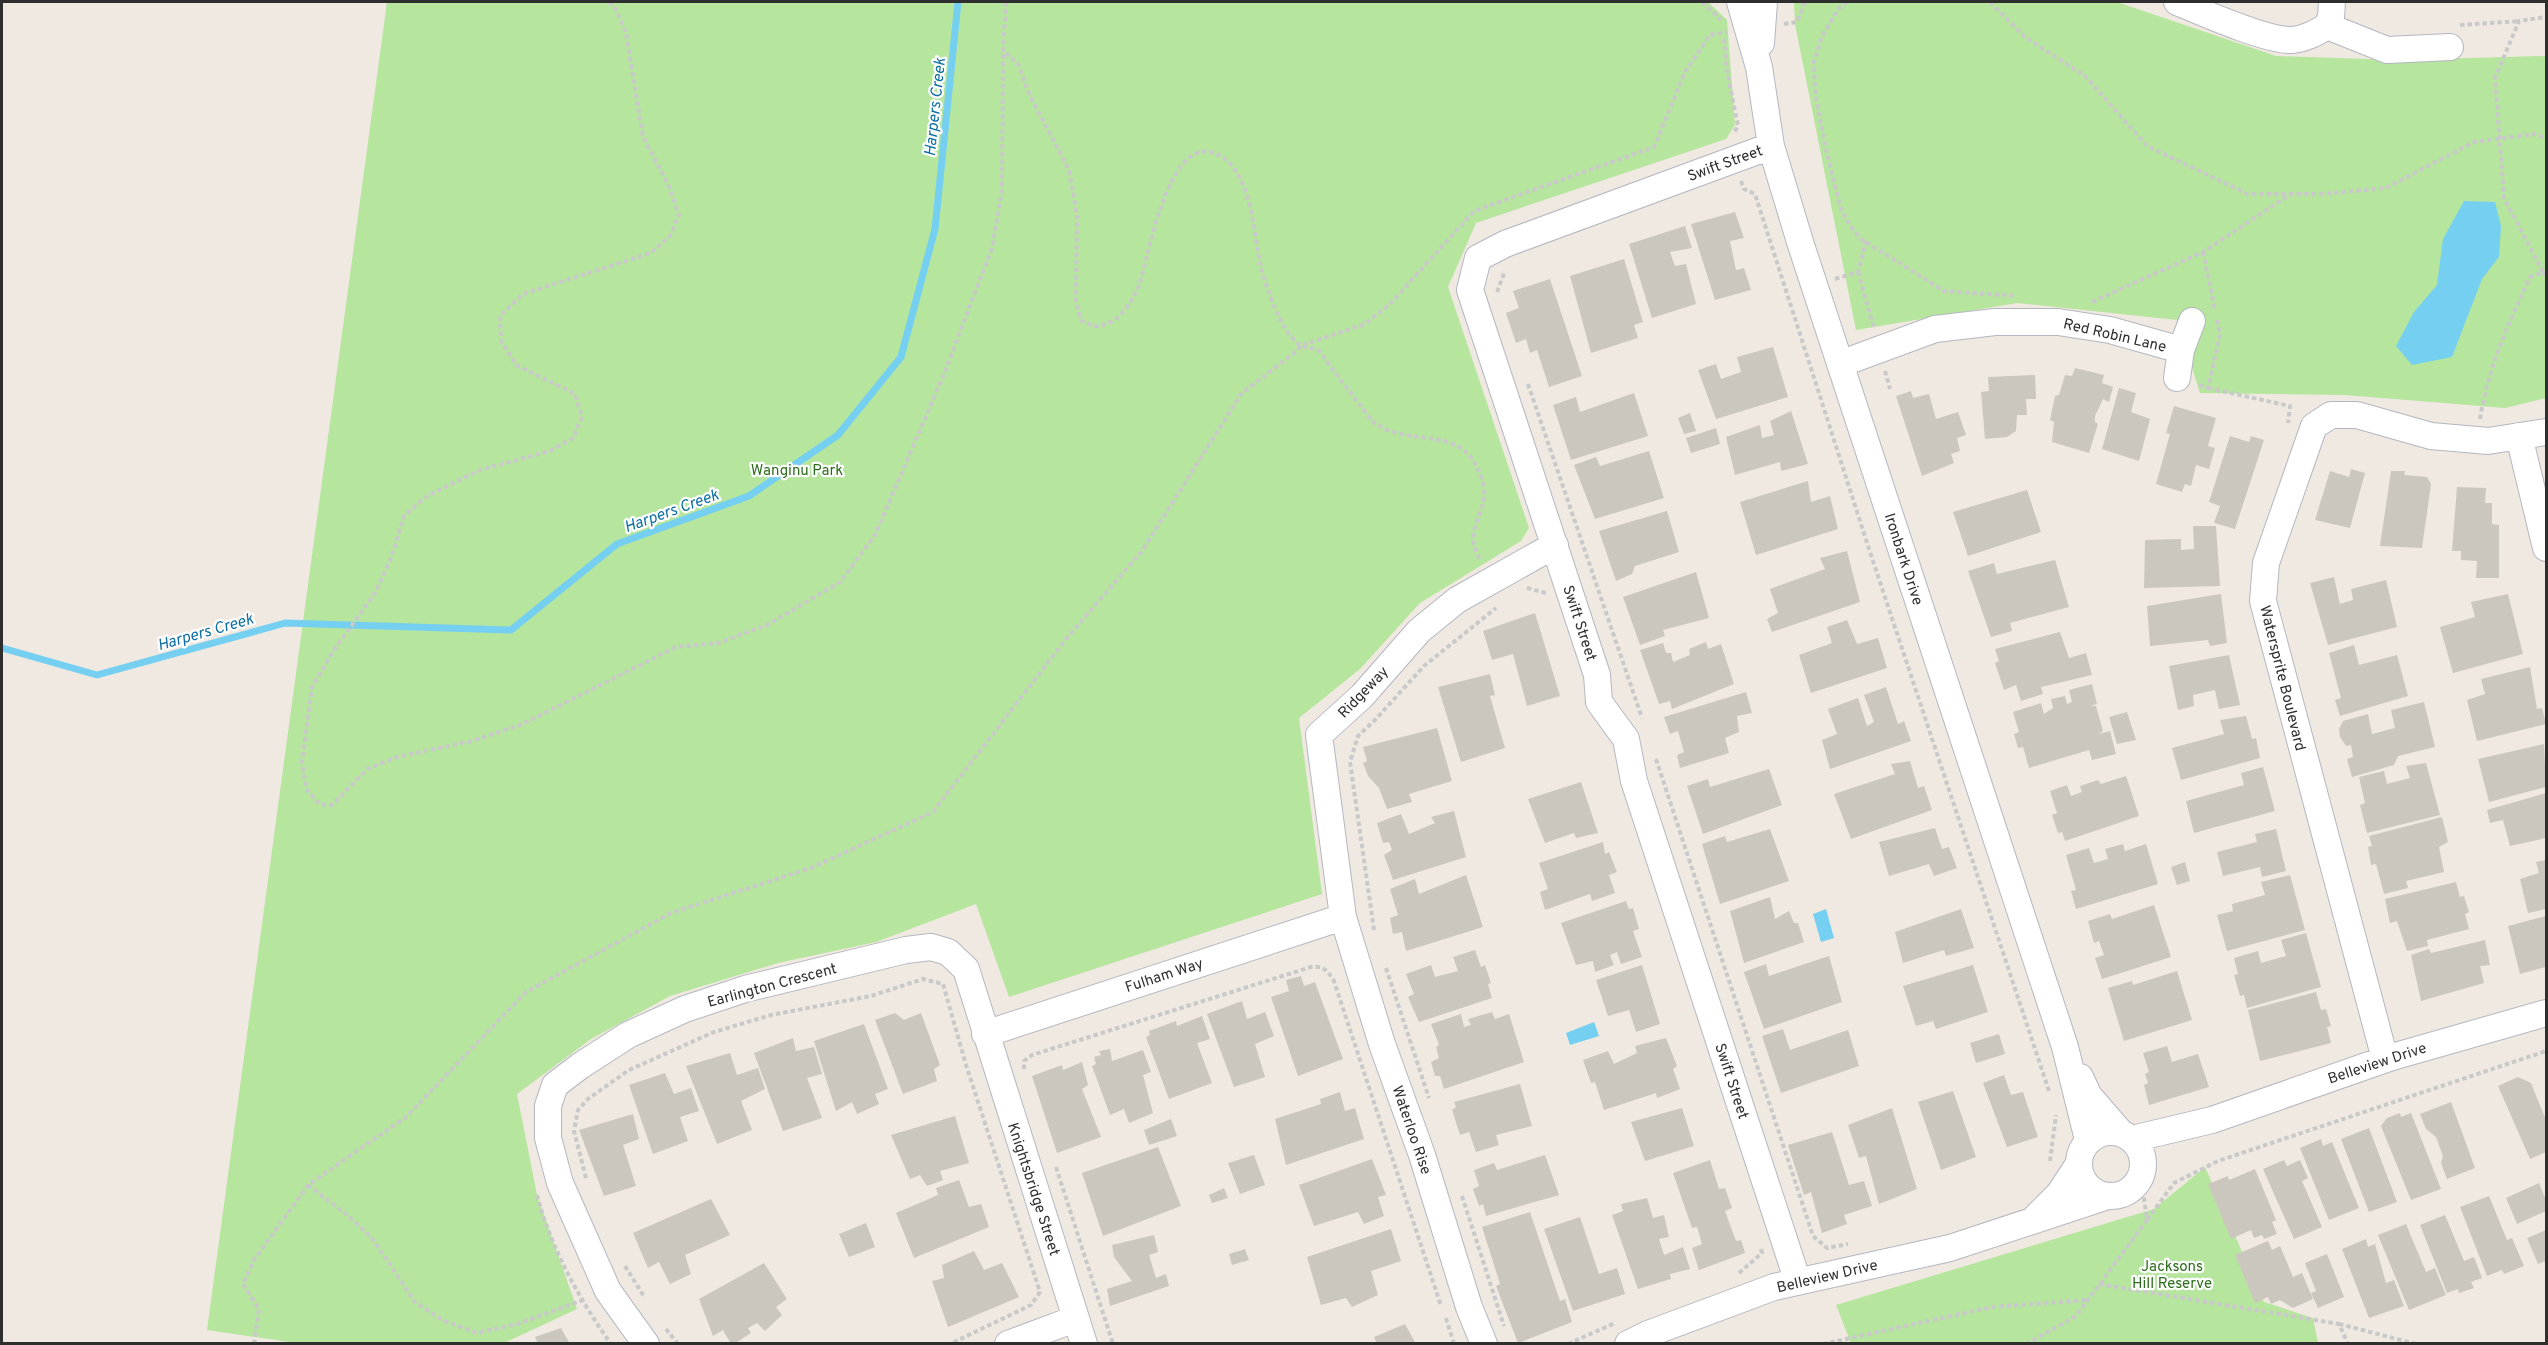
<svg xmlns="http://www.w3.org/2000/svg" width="2548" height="1345" font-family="Overpass,sans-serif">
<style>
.green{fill:#b6e59e}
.water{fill:#75cff0}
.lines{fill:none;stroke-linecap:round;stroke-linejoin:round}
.stream{stroke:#75cff0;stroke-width:7}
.building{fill:#cbc7bf}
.minor-casing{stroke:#b4b7c1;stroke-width:28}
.path{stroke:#c9c9c9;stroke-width:4;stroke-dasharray:4.5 3;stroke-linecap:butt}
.minor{stroke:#fff;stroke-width:26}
.labels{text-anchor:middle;stroke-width:4.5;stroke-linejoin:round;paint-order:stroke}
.street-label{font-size:15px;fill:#2e2e2e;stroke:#fff}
.park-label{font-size:15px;fill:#2c6e1b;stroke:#fff}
.water-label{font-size:16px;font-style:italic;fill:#0d6fa3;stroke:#fff}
</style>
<rect width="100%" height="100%" fill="#efe9e1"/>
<path class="green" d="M387,2H1708L1727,20L1735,125L1726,139L1476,223L1448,287L1529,528L1521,541L1420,603L1360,669L1299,718L1322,894L1009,997L976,904L876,942L778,963L670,996L591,1039L517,1094L537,1195L577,1309L504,1343H296L207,1330Z
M1794,2H2117L2276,56L2397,60L2546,56V398L2505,408L2345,395L2200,393L2177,320L2017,303L1856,330L1795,24Z
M2205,1167L2264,1302L2313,1318L2318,1343H1851L1836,1305L2154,1209Z"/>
<path class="water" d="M2464,201L2495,202L2501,226L2499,257L2482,279L2452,357L2412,365L2396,346L2414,312L2437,285L2443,239Z
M1826,909L1834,938L1821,942L1813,914Z
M1594,1022L1599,1036L1570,1045L1566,1033Z"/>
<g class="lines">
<path class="stream" d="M2,648L97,675L285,623L511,630L617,544L749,496L838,435L901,357L935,229L958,2"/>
</g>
<path class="building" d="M1735,212L1744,238L1730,241L1736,270L1744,268L1751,290L1715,300L1691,224Z
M1685,226L1692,248L1670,252L1675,266L1686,264L1696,304L1652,318L1629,244Z
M1624,259L1643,322L1634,325L1638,338L1591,353L1570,276Z
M1550,279L1582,376L1549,387L1537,350L1530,353L1526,339L1516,343L1506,313L1519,308L1513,291Z
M1773,347L1788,397L1716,419L1698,370L1716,364L1721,379L1741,372L1737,357Z
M2075,368L2104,375L2102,383L2113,387L2109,402L2103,399L2095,416V422L2098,424L2089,453L2052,442L2054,422L2050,420L2055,396L2059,395L2065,375L2072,376Z
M2035,375L2036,399H2026L2027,415H2017L2016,431L2007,437L1985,439L1981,392L1989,391L1988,377Z
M2119,388L2136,393L2131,412L2150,419L2139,461L2102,449Z
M1911,391L1913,398L1929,394L1936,419L1958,412L1966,435L1957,438L1960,451L1951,454L1954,463L1922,476L1896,396Z
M1634,393L1648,436L1571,460L1553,405L1576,397L1580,412Z
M2174,406L2216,418L2208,446L2215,448L2209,469L2196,465L2191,486L2185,484L2182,492L2156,484L2170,434L2166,433Z
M1791,411L1808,464L1781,471L1780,462L1735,475L1726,437L1760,425L1762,438L1774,435L1770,421Z
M1690,413L1696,431L1684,434L1678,418Z
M1716,428L1720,444L1691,453L1686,438Z
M2230,436L2249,442L2251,436L2264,440L2235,529L2214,523L2220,506L2209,502Z
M1649,451L1664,498L1595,519L1574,465L1596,457L1600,466Z
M2351,469L2365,473L2350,528L2315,520L2330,471L2349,477Z
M2391,471H2405L2404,475L2427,477L2431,484L2422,548L2380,546Z
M1808,481L1811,502L1830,496L1838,529L1756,555L1740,502Z
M2457,487L2486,488L2485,503H2492V524L2499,525V578H2476L2477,561L2461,560V551H2452Z
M2027,490L2041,532L1968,556L1953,512Z
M1667,511L1679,552L1635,566L1632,574L1616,581L1599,531Z
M2193,526H2216L2220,586L2144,588L2145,540L2181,539V550L2194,549Z
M1847,551L1860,602L1772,632L1767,619L1778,613L1770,589L1825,569L1820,558Z
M2055,560L2069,607L2010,623L2012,631L1991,637L1968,571L1994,563L1997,574Z
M1696,572L1709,618L1663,630L1665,636L1640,645L1623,597Z
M2334,577L2340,604L2353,600L2351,589L2386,580L2397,627L2328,645L2310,583Z
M2221,594L2227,643L2210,646L2208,640L2150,646L2147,606Z
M2508,594L2523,654L2453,673L2440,627L2475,617L2471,602Z
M1535,613L1560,696L1527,706L1513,654L1492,660L1483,631Z
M1847,620L1857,644L1878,638L1887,668L1811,693L1799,655L1832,643L1827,627Z
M2060,632L2069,658L2086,653L2092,675L2041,687L2043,694L2021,701L2016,685L2004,690L1995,663L1999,661L1995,649Z
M1706,642L1708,649L1721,644L1734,684L1672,709L1670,701L1659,704L1640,650L1663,643L1666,653H1671L1673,662L1690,655L1689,649Z
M2354,645L2359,665L2397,655L2408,696L2340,716L2335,700L2341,698L2329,653Z
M2229,655L2240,705L2219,709L2215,690L2193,695L2194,706L2178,710L2169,666Z
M2530,667L2537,709L2542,708L2546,724L2477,741L2467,700L2485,694L2481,679Z
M1490,674L1495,695L1490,696L1505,748L1461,762L1438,687Z
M2092,684L2097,704L2090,706H2096L2103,731L2098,734L2110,731L2116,754L2092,760L2089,750L2029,768L2023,747L2018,748L2014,734L2019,732L2013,712L2041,703L2044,714L2053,708L2051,699L2065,696L2067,704L2072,702L2069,690Z
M1886,687L1898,724L1904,721L1911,741L1830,769L1822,740L1837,734L1828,709L1858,698L1867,726L1874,722L1864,695Z
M1746,692L1752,713L1737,716L1739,732L1725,738L1729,753L1680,768L1677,755L1684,752L1678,731L1670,734L1664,717Z
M2424,702L2435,747L2398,756L2394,765L2352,777L2347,759L2353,757L2351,745L2346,746L2340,737L2339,729L2343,721L2368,714L2372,734L2395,728L2391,710Z
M2127,712L2136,740L2117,744L2109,717Z
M2246,716L2252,739L2256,738L2260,758L2181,780L2172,748L2224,734L2220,720Z
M1437,728L1452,781L1409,794L1412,802L1387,809L1379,788L1368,776L1363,763L1367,761L1363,747Z
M2544,744L2546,787L2489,802L2478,759Z
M1910,761L1918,788L1924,786L1932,810L1851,839L1834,794L1895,774L1891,764Z
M2426,763L2440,815L2367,833L2360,805L2365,803L2359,777L2384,771L2387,784L2410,778L2406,766Z
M2263,767L2275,811L2194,833L2186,801L2244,785L2241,773Z
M1769,769L1782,805L1703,834L1687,786L1708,779L1710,787Z
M2126,776L2139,816L2065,841L2062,832L2058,833L2052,815L2057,813L2050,791L2067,785L2071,796L2082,792L2080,786L2098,780L2101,784Z
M1581,782L1598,833L1576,838L1574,833L1545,843L1528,799Z
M2546,793V838L2510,846L2503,820L2490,823L2487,810Z
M1454,811L1466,857L1393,880L1384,855L1392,850L1389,842L1383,843L1377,823L1401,814L1409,834L1435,823L1431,817Z
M2442,817L2448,842L2439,847L2444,872L2406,881L2408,888L2384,894L2376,864L2371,865L2368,847L2372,846L2369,836Z
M1935,828L1942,849L1949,847L1957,868L1934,876L1929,864L1889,876L1879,842Z
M1770,829L1789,881L1720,904L1702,844L1725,836L1727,842Z
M2276,829L2286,871L2262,877L2260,867L2223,876L2217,852L2257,842L2255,834Z
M1603,842L1605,854L1609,852L1617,872L1609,875L1615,893L1592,901L1590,894L1545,910L1540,892L1548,889L1539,863Z
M2123,844L2125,851L2146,844L2158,884L2076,909L2071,891L2076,890L2066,855L2089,848L2094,863L2108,859L2105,849Z
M2546,860V909L2528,913L2520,879L2539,873L2536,862Z
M2185,862L2190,881L2177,885L2171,867Z
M1466,875L1483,927L1406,951L1402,932L1393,934L1390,918L1398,915L1390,889L1415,879L1419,894Z
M2290,875L2305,930L2227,951L2217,915L2233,911L2232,904L2265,895L2261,882Z
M2456,882L2460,897L2464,896L2469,912L2465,914L2469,929L2427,940L2428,946L2407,951L2397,921L2390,923L2385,899Z
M1770,897L1775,919L1789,911L1794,923H1798L1804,942L1744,963L1730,911Z
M1626,901L1629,909L1633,908L1639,929L1633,931L1642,957L1621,964L1617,952L1610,955L1614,965L1595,972L1593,961L1576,965L1561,923Z
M2154,905L2171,957L2102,979L2095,958L2104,955L2099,941L2094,943L2088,921L2110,914L2112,919Z
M1961,909L1974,948L1946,956L1944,950L1903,963L1895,932Z
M2546,916V967L2520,974L2508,926Z
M2306,933L2321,987L2247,1008L2244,995L2240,996L2234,975L2238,974L2234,958L2258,951L2261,963L2286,956L2281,940Z
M2485,940L2490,965L2480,966L2484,983L2421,1001L2411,955L2429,949L2431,953Z
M1475,950L1481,967L1485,965L1491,983L1488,984L1492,998L1419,1022L1408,997L1414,994L1406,974L1431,965L1435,977L1458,971L1453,957Z
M1829,956L1842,1002L1764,1029L1744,972L1766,964L1769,976Z
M1642,965L1660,1024L1636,1032L1629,1010L1608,1016L1596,980Z
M1973,965L1988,1012L1936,1029L1933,1021L1916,1026L1903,986Z
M2177,971L2192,1020L2124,1041L2108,988L2132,981L2133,985Z
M1301,976L1304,986L1315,982L1343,1059L1298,1076L1271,997L1289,991L1286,980Z
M2316,992L2321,1010L2326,1009L2331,1026L2327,1027L2331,1043L2260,1061L2248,1010Z
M1242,1001L1247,1019L1265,1012L1274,1036L1255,1044L1265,1077L1234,1087L1207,1014Z
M1492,1012L1495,1019L1509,1014L1524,1062L1444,1089L1440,1076H1435L1431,1062L1439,1058L1436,1047L1439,1045L1431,1024L1461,1014L1464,1027L1471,1025L1468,1019Z
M895,1013L904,1020L921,1013L940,1065L934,1069L937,1081L903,1094L875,1020Z
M1202,1016L1210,1039L1197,1043L1212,1083L1169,1099L1146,1037L1150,1035L1149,1031L1176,1021L1177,1026Z
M864,1024L888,1089L875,1094L879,1104L857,1114L852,1102L836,1111L814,1041Z
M1783,1029L1790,1050L1848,1030L1859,1066L1781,1093L1762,1036Z
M1999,1034L2005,1054L1976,1063L1970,1043Z
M793,1038L796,1051L814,1047L822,1074L807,1078L822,1118L783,1131L754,1053Z
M1666,1038L1677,1066L1673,1069L1680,1089L1657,1098L1656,1093L1604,1110L1595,1082L1591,1083L1583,1060L1608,1051L1614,1064L1637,1053L1635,1046Z
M2167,1046L2172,1062L2198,1054L2209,1087L2149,1105L2144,1085L2148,1083L2145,1074L2149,1072L2143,1053Z
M1110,1049L1112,1061L1143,1050L1151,1072L1143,1075L1153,1113L1129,1123L1124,1109L1110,1115L1092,1066L1096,1064L1094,1057L1101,1055L1099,1051Z
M730,1053L737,1075L758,1068L765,1089L741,1101L752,1130L717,1144L686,1066Z
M1082,1062L1088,1085L1082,1089L1101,1137L1057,1153L1032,1076L1062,1065L1063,1070Z
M665,1073L674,1094L691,1088L699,1111L680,1117L688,1141L653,1154L629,1085Z
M2004,1075L2011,1095L2023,1092L2038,1137L2007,1147L1983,1083Z
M2518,1077L2531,1083L2546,1120V1152L2530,1159L2498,1086Z
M1520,1084L1532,1126L1496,1135L1499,1145L1476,1152L1469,1132L1460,1135L1452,1110L1456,1107L1454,1102Z
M1953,1091L1976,1157L1941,1170L1918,1102Z
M1340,1092L1345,1111L1355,1108L1364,1139L1286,1165L1275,1119L1321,1104L1320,1099Z
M2451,1102L2475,1168L2447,1179L2441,1163L2443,1156L2436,1137L2426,1129L2420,1114Z
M1682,1108L1694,1146L1645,1161L1631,1122Z
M1892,1108L1917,1189L1879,1204L1866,1156L1859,1158L1848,1125Z
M2400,1113L2401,1117L2411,1113L2441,1189L2411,1200L2381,1126L2387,1118Z
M633,1114L639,1139L623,1145L636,1186L604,1196L579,1130Z
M955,1116L969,1163L940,1171L943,1180L927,1186L920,1175L910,1179L891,1135Z
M1171,1119L1177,1136L1149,1145L1144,1130Z
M2369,1128L2397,1202L2369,1212L2341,1139Z
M1832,1132L1849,1185L1864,1181L1872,1206L1844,1215L1847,1224L1822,1233L1811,1192L1804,1195L1788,1145Z
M2321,1139L2323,1146L2332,1142L2359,1208L2329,1220L2300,1148Z
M1158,1147L1181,1206L1103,1236L1082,1173Z
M1254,1155L1265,1185L1240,1194L1228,1163Z
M1545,1155L1559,1195L1486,1216L1483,1204L1479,1206L1473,1189L1479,1186L1474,1170L1494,1163L1497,1170Z
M1372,1159L1386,1195L1378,1197L1384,1216L1364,1224L1358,1212L1314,1226L1299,1185Z
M1710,1160L1719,1189L1725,1188L1732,1208L1725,1211L1736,1241L1741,1240L1745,1253L1699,1270L1692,1248L1702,1244L1697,1227L1692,1228L1673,1173Z
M2284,1160L2287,1166L2300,1160L2308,1178L2302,1181L2322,1227L2294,1239L2263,1169Z
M2255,1169L2276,1220L2272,1222L2277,1234L2264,1239L2262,1235L2254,1238L2251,1230L2231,1239L2208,1184L2228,1176L2229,1180Z
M959,1180L969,1207L981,1204L989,1227L914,1258L896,1213L938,1195L936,1188Z
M2539,1183L2546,1200V1211L2517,1224L2506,1198Z
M1224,1188L1228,1198L1212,1203L1209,1195Z
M2489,1196L2507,1240L2512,1238L2524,1266L2504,1274L2502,1270L2487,1276L2460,1207Z
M1647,1198L1653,1218L1664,1215L1669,1237L1659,1239L1664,1255L1683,1247L1690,1269L1670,1274L1671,1279L1638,1289L1612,1215L1623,1211L1621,1204Z
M711,1199L730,1235L685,1255L691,1274L670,1284L659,1262L648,1268L633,1233Z
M1530,1212L1560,1301L1565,1299L1572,1322L1518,1343L1496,1286L1500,1284L1482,1227Z
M2445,1215L2464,1261L2474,1257L2482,1278L2471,1282L2474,1288L2459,1293L2458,1289L2447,1293L2420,1225Z
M1580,1217L1599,1274L1617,1268L1625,1294L1573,1311L1544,1229Z
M866,1223L875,1247L849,1257L839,1234Z
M2406,1224L2426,1272L2435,1268L2446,1295L2409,1310L2378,1235Z
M1391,1229L1401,1261L1371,1271L1378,1295L1352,1307L1346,1298L1321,1305L1307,1257Z
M2546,1230V1261L2538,1264L2527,1238Z
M1154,1235L1158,1252L1149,1255L1156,1278L1166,1274L1169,1286L1110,1306L1107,1289L1132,1281L1114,1257L1112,1245Z
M2366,1239L2368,1247L2375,1244L2386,1283L2394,1280L2404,1306L2369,1318L2342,1249Z
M2268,1241L2272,1250L2280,1246L2293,1277L2302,1273L2313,1299L2293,1308L2280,1300L2271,1304L2268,1297L2255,1303L2235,1255Z
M1245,1249L1249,1260L1232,1265L1229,1254Z
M974,1251L984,1270L1002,1263L1019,1297L948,1327L932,1281L944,1278L942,1265Z
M2327,1254L2344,1297L2318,1308L2311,1293L2316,1291L2305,1263Z
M764,1263L787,1299L776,1307L782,1315L765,1331L757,1323L748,1328L751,1333L734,1344H731L723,1330L713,1336L699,1299Z
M1405,1324L1416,1344H1377L1374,1337Z
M561,1328L570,1344H538L535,1337Z"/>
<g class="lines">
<defs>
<path id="minor" d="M1740,2L1759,67L1771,146L1801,245L2065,1047L2088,1140
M2177,2C2201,12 2269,42 2293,40C2307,38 2316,33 2327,26
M2327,26L2387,50L2450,47
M2327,26L2331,17L2332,2
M1761,43L1764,2
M1771,146L1505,244L1478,258L1470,290L1597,675L1599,702L1626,739L1634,781L1798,1282
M1840,364L1935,329L1995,322H2058L2110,330L2181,350
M2177,378L2181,350L2192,321
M2519,436L2546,548
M985,1034L1343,917
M2385,1059L2263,601L2266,563L2314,426L2331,415H2357L2431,436L2477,440L2488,441L2546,432
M2080,1077L2089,1096L2121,1133
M2079 1164a32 32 0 1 1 64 0a32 32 0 1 1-64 0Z
M2132,1139L2212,1120L2392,1057L2546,1013
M2035,1218L2059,1194L2078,1165
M646,1344L608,1291L560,1183L548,1138V1106L555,1085L580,1066L628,1035L685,1009L745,989L906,950L931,947L948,952L966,969L1084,1344
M1008,1344L1075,1319
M1484,1344L1469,1307L1422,1155L1382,1044L1343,917L1319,735L1362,696L1419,631L1457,600L1555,545
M1628,1344L1648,1334L1774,1287L1950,1248L2108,1196"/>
</defs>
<use href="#minor" class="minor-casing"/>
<path class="path" d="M609,2L615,8L626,33L643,137L668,184L679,215L670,236L651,253L523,294L500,316L501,341L516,365L575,394L582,417L573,438L550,451L480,470L427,496L404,516L391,558L375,593L334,650L312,687L302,762L306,789L319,804L332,805L367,769L397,757L472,741L523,724L676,647L718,643L767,625L840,582L875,535L944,374L992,248L1002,190L1003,51
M1006,2L1003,51L1018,64L1030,96L1069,170L1077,215L1076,303L1081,320C1093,328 1101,328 1114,320C1124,313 1133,299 1138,288C1149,258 1166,143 1210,152C1252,161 1253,234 1261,267C1268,292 1279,327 1298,344C1304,349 1313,347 1319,351C1324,356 1328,364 1333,370C1346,387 1359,403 1371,420C1409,453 1470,416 1484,489C1487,505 1473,523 1473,539C1473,546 1478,555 1480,561
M1702,2L1721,20
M1847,2L1839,8L1822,36L1814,62L1815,93L1825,145L1841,209L1850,226L1861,239L1944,291L2016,296
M1990,2L2025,37L2085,76L2147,146L2248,194H2322L2386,188L2474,142L2534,134L2546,138
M1784,24L1797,22L1805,2
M2460,25L2519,21
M1724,39L1727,71L1738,126L1733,134
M1741,181L1744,189L1755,194L1869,549L2049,1091
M2203,252L2215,310
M1858,272L1874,329
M2543,272L2504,198L2495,78L2519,21L2546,17
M1835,279L1858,272L1866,241
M1497,292L1505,271
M2092,302L2203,252L2291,194
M1885,371L1890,389
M1528,384L1642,718
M2199,385L2208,388L2220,335L2217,320
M2208,388L2290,406L2288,423
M2480,419C2488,368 2508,324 2530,277L2543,272L2546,275
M1527,588L1546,593
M1656,759L1813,1236L1827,1248L1848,1244
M1374,930L1350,762L1358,736L1375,720L1424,666L1496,608
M1386,968L1429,1098
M1024,1069V1061L1032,1055L1311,967C1324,966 1327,970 1334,981L1441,1306
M2050,1161L2056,1115
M1056,1167L1113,1344
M586,1178L574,1131L578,1110L588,1099L629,1070L714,1032L771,1015L871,996L923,979L943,984L966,1065L1040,1292L1031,1305L950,1344
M308,1185L346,1214L371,1237L415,1302L442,1320L477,1333L517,1324L586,1299
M537,1195C551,1248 579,1299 611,1344
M1462,1196L1504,1326
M2147,1220L2174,1183L2218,1161L2546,1051
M625,1266L645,1298
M1739,1273L1762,1253L1761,1249
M2099,1284L2339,1324L2348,1344
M1446,1318L1454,1344
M2339,1324L2416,1344
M666,1329L678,1344
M254,1344L259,1309L243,1284L254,1260L308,1185L406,1117L526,992L671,913L811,868L933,812L1066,639L1142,551L1241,394L1298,350L1300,346L1365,324L1391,303L1474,211L1654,147L1685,72L1710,35L1727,32
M1568,1344L1615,1323
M1823,1344L1992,1307L2087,1300
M2026,1344L2076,1316L2147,1220L2141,1177"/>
<use href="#minor" class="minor"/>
</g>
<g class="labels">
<g class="street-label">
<text transform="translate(1725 163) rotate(-20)" y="5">Swift Street</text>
<text transform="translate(2115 335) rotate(13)" y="5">Red Robin Lane</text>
<text transform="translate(1904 559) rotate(72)" y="5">Ironbark Drive</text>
<text transform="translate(1580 623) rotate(72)" y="5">Swift Street</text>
<text transform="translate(2283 678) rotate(76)" y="5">Watersprite Boulevard</text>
<text transform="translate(1363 692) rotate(-46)" y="5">Ridgeway</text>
<text transform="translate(1164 975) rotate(-18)" y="5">Fulham Way</text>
<text transform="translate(772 985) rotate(-15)" y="5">Earlington Crescent</text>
<text transform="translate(2377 1063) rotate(-18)" y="5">Belleview Drive</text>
<text transform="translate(1732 1081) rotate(72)" y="5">Swift Street</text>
<text transform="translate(1412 1130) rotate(71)" y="5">Waterloo Rise</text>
<text transform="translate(1034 1189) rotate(72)" y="5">Knightsbridge Street</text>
<text transform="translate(1827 1276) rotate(-13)" y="5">Belleview Drive</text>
</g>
<g class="park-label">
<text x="797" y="475">Wanginu Park</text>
<text x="2172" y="1271">Jacksons<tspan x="2172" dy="17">Hill Reserve</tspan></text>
</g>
<g class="water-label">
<text transform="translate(934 107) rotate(-84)" y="6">Harpers Creek</text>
<text transform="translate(671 510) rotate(-20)" y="6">Harpers Creek</text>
<text transform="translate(205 631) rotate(-16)" y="6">Harpers Creek</text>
</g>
</g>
<rect width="2548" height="1345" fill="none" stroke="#2e2e2e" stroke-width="6"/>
</svg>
